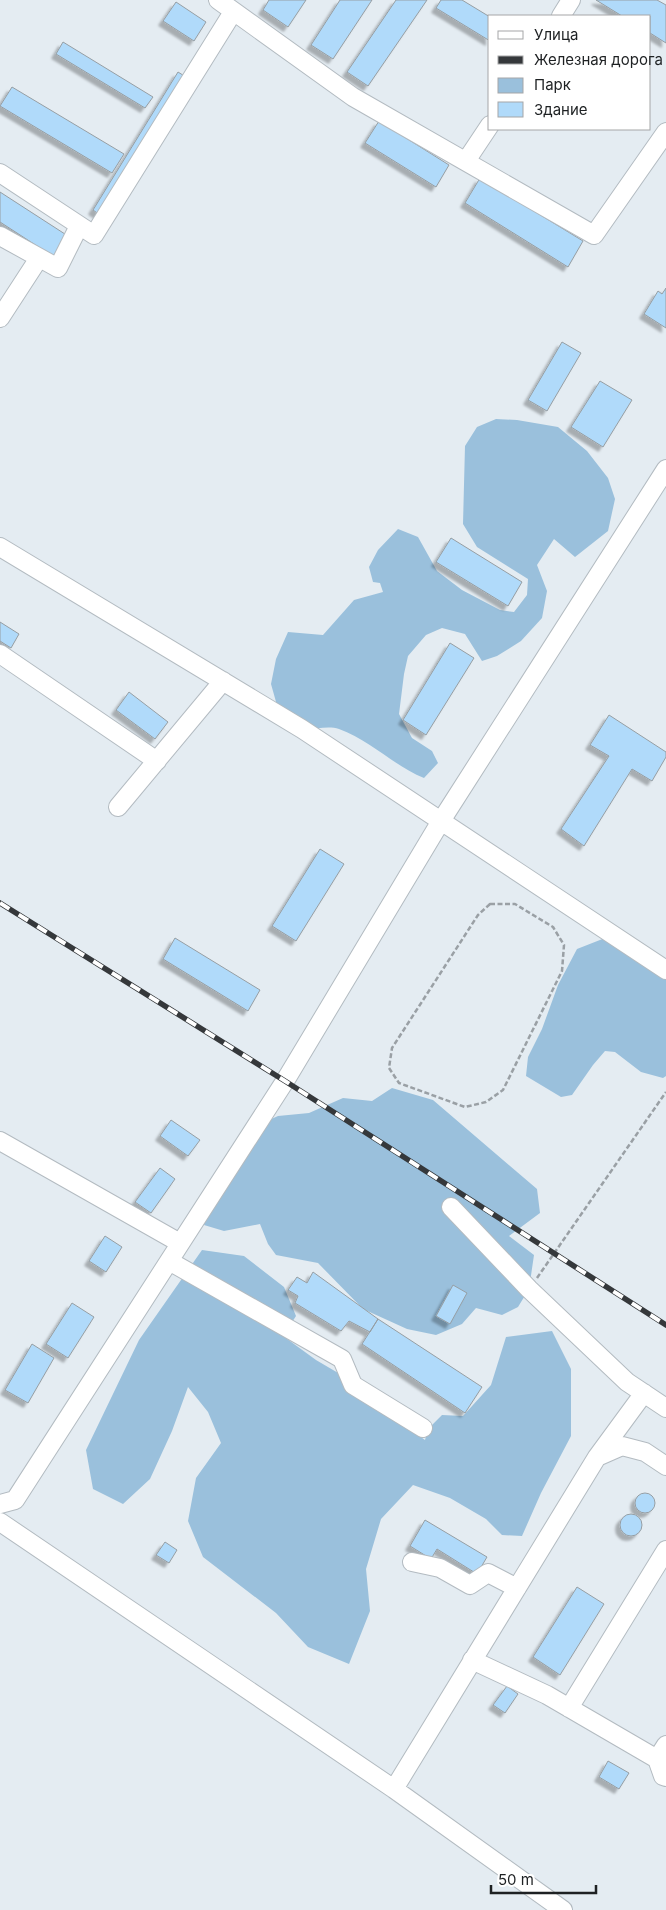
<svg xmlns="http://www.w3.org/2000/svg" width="666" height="1910" font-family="Inter,sans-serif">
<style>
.green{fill:#9ac0dc}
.building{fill:#b0dafa;stroke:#969ea3;filter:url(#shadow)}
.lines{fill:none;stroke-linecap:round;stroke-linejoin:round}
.minor-casing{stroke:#b3bbc1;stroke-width:20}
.path{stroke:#9aa0a5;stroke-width:2.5;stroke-dasharray:5 2.5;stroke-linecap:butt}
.minor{stroke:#fff;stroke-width:18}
.rail-casing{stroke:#35383b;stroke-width:5.5}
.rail{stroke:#fff;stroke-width:4;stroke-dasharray:11;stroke-linecap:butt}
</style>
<defs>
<filter id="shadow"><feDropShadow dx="-4.5" dy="4.5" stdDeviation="1" flood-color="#0004"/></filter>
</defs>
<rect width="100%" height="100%" fill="#e4ecf2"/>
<path class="green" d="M496,419L517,420L558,427L587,451L608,478L615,499L608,531L575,557L554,539L537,565L547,591L542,618L521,641L497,656L482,661L465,634L442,628L426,635L408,656L404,674L399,714L412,738L432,751L438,763L424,778C394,766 370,740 339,729C327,725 309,731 301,728C294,725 287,719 280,716L271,684L276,659L288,632L323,635L354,600L383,592L380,583L373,582L369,567L378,550L398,529L418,537L437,571L462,590L500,610L514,612L527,595L528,579L477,547L463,524L465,446L477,427Z
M605,938L666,967V1076L663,1078L641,1072L615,1052L605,1051L593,1065L572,1095L561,1097L526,1076L528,1057L542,1029L558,985L577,949Z
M392,1088L433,1100L537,1189L540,1213L509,1236L534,1255L529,1289L518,1307L502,1315L476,1308L462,1324L436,1335L407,1329L363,1309L318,1263L276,1255L268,1244L260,1224L224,1231L204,1225L211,1196L256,1126L278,1116L309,1113L343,1098L372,1101Z
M202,1250L244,1256L284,1287L296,1316L283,1336L316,1360L362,1387L387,1413L425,1440L428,1429L442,1415L463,1416L491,1385L506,1337L552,1331L571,1369V1436L541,1493L522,1536L502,1535L486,1519L450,1498L413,1485L381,1519L366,1569L370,1611L349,1664L308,1647L276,1613L203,1557L188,1521L196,1478L221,1443L208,1412L188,1387L172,1431L150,1479L123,1504L93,1489L86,1450L139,1340Z"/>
<path class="building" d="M269,0H306L288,27L263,10Z
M340,0H372L333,59L311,45Z
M396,0H427L368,86L347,72Z
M441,0H462L490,17V41L436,8Z
M596,0H657L666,5V43L650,33V16H622Z
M176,2L206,22L194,41L163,21Z
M63,42L153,97L145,108L56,54Z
M178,72L186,77L100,215L93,210Z
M12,87L124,154L112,173L0,106Z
M379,121L449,165L436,187L365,143Z
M480,178L583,241L568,267L465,203Z
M0,192L68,236L54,257L0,222Z
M666,288V328L644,314L658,291L662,294Z
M562,342L581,353L547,411L528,400Z
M600,381L632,400L603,447L571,427Z
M451,538L522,582L508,606L436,562Z
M0,622L19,634L11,648L0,641Z
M450,643L474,658L426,735L403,720Z
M129,692L168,722L155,739L116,710Z
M609,715L666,752V757L652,781L632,769L584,846L561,829L609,756L590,745Z
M320,849L344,864L296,941L272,926Z
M175,938L260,990L248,1011L163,959Z
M171,1120L200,1140L188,1156L160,1136Z
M160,1168L175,1179L151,1213L135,1202Z
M105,1236L122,1247L106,1272L89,1261Z
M313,1272L378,1319L370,1332L349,1321L341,1331L295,1303L298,1296L288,1290L297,1277L307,1283Z
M453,1285L467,1293L450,1324L436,1316Z
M72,1303L94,1317L68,1358L46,1344Z
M378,1319L482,1387L465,1413L362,1344Z
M32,1344L54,1358L28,1403L5,1390Z
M635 1503a10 10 0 1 1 20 0a10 10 0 1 1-20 0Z
M620 1525a11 11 0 1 1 22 0a11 11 0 1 1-22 0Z
M425,1520L487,1557L477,1574L437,1549L431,1559L410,1546Z
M165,1542L177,1550L169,1563L156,1555Z
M577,1587L604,1604L560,1675L533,1657Z
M507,1686L518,1694L505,1713L493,1705Z
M608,1761L629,1773L619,1789L599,1777Z"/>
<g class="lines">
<defs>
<path id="minor" d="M218,0L353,97L594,235L666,132
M561,16L571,0
M466,161L490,125
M0,173L94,235L233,12
M0,236L58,268L79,226
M0,318L39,258
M0,547L302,729L666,970
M0,654L157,761
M118,807L223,681
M0,1141L180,1243
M451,1207L529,1289L627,1382L666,1408
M169,1261L342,1359L353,1385L423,1428
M597,1457L622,1446L645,1452L666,1466
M0,1504L15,1500L285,1081L441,821L666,469
M0,1522L394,1789L563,1910
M412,1562L440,1568L470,1585L488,1573L517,1588
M472,1660L547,1695L657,1759L666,1745
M569,1708L666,1550
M657,1759L663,1776L666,1777
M394,1789L597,1457L644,1393"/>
</defs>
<use href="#minor" class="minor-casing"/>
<path class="path" d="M490,904H515L553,927L564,945L562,971L503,1090L486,1102L465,1107L399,1083L389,1068L392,1048L478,915Z
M537,1278L666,1092"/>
<use href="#minor" class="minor"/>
<defs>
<path id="rail" d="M0,903L285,1081L666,1325"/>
</defs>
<use href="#rail" class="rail-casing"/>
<use href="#rail" class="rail"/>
</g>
<rect x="488" y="15" width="162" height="115" fill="#ffffff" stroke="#a5a6a7"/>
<rect x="498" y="31" width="25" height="8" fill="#ffffff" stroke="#a5a6a7"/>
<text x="534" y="40" font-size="15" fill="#1e2123">Улица</text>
<rect x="498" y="56" width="25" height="8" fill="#35383b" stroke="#a5a6a7"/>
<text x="534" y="65" font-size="15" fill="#1e2123">Железная дорога</text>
<rect x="498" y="78" width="25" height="15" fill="#9ac0dc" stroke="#a5a6a7"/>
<text x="534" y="90" font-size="15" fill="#1e2123">Парк</text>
<rect x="498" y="102" width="25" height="15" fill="#b0dafa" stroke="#a5a6a7"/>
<text x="534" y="115" font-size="15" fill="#1e2123">Здание</text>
<path d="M491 1885v8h105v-8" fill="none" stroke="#1e2123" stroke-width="2.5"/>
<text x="498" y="1885" font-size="15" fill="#1e2123" stroke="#ffffff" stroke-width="4" paint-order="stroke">50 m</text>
</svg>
